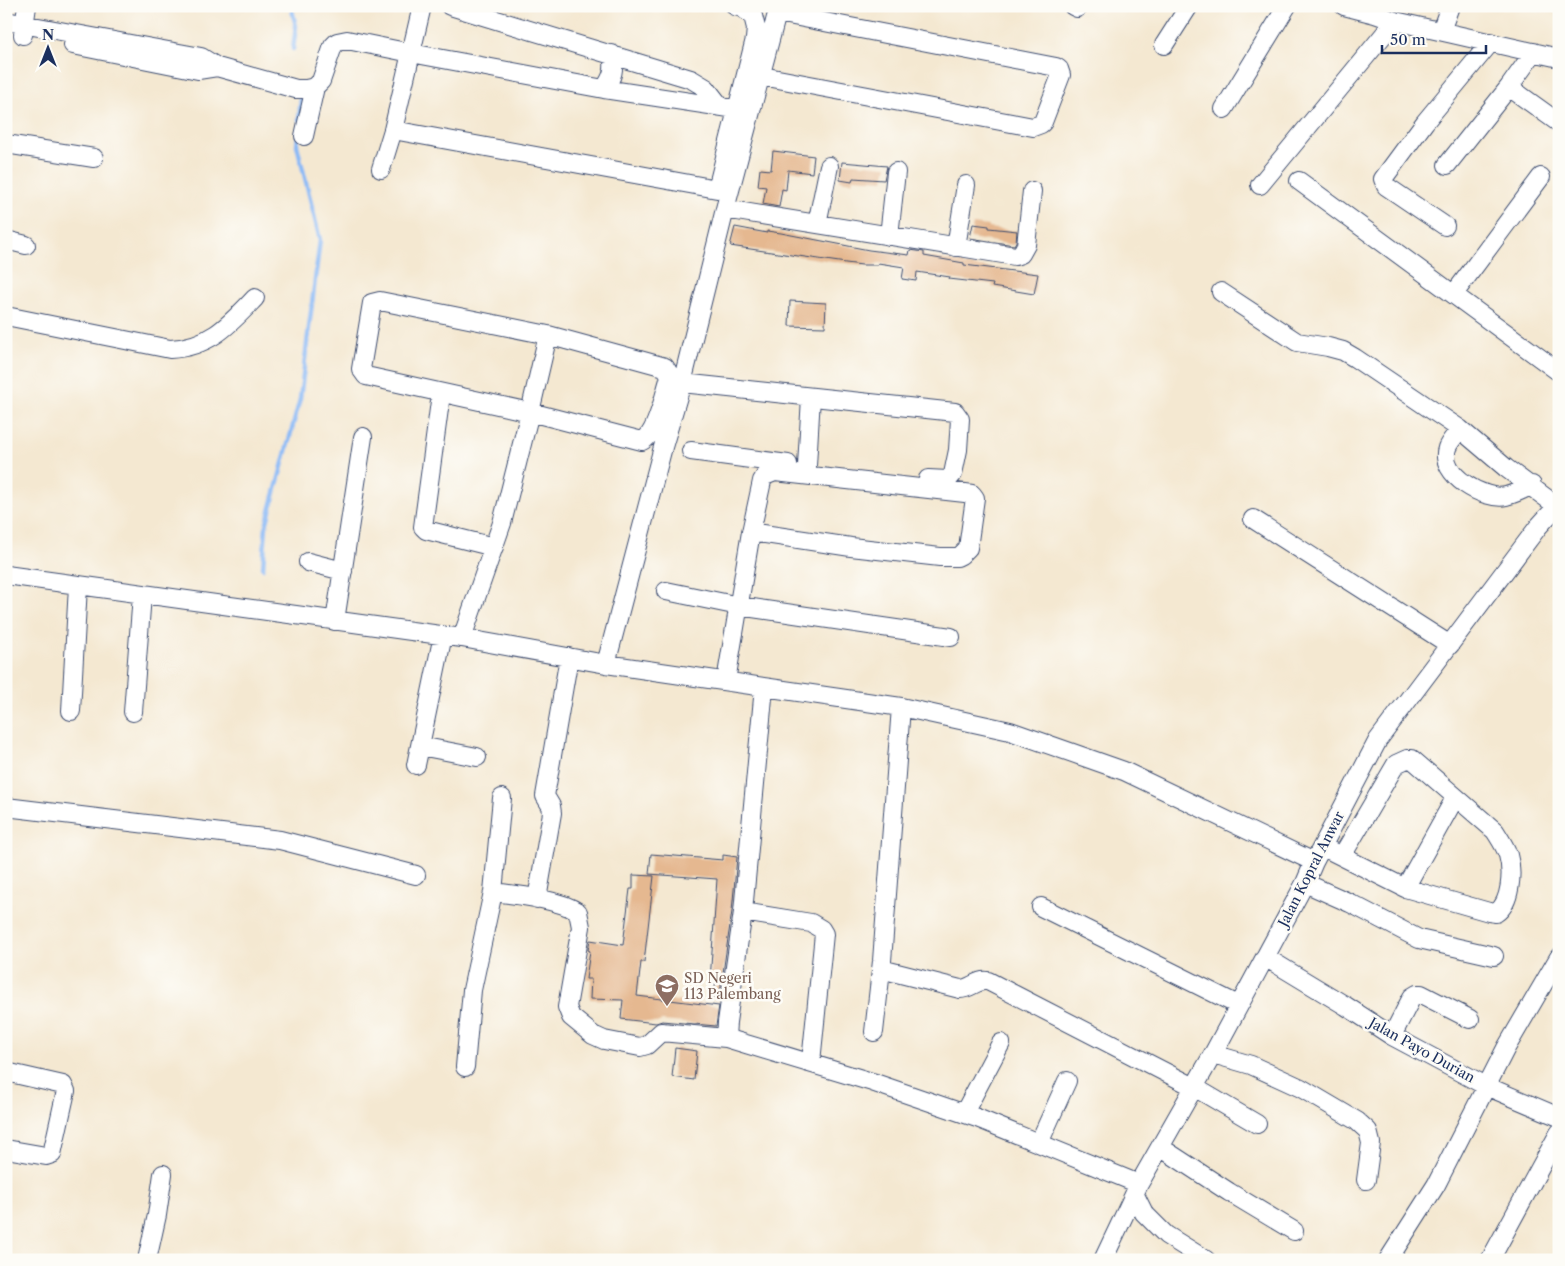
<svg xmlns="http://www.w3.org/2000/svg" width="1565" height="1266" font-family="'Libre Caslon Text',serif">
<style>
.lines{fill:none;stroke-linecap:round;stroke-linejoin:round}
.stream{stroke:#8bbaf6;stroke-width:4.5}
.building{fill:#e5b890}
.minor-casing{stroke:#3c4b6f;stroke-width:20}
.minor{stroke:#fff;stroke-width:18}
.labels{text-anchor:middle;stroke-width:5;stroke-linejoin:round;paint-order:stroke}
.street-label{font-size:14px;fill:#1b2f5e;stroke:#fdfcf7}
.education-label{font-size:14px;fill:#785e54;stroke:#fdfcf7;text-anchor:start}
</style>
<rect width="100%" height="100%" fill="#fdfcf7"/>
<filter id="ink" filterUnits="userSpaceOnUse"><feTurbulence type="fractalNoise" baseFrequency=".02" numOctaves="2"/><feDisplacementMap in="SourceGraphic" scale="10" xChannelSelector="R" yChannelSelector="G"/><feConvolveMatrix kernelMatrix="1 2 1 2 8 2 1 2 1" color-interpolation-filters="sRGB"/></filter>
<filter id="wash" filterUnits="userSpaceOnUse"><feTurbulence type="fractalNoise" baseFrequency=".0096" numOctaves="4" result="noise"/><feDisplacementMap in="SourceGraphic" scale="20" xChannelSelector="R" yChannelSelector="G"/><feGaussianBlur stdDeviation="1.12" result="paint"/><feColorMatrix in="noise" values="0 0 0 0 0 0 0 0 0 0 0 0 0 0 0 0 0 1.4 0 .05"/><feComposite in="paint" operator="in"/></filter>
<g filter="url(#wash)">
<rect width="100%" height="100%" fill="#f4e8d1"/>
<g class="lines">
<path class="stream" d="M291,6L296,26L293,49
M299,120L301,98
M263,568L266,526L300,399L320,240L297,145L298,136"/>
</g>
<g id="blocks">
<path class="building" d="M773,151L814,156L812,173L788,170L786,190L782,189L779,207L763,204L766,187L758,186L760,169L771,170Z
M842,162L887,166L884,180L853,178L852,182L840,180Z
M973,224L989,226V228L1017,231L1016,242L1014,245L970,238Z
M735,227L767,233V231L781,233L869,250L909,255L910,250L924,252V256L964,263V265L1038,274L1034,294L992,287L993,284L949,279L950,277L917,272L916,281L902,279L904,267L878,263V265H862L846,263L730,246Z
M790,301L826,303L825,327L789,326Z
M651,854L723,860V855L737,857L732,911L719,1000H715V981H710L717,879L649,874Z
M633,875L654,876L644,962H641L637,996L719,1006L716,1026L662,1021L656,1023L621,1019L623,1000L590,999L591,979H586L590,951L588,950L590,940L623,945L630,889H633Z
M675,1048L697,1051L694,1080L672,1077Z"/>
</g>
</g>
<g filter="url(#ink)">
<use href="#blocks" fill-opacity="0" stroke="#3c4b6f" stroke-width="1"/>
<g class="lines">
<defs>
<path id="minor" d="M450,6L691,79L706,88L720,106
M1073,6L1077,8
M1344,6L1375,14L1395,21L1559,58
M6,21L201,57L217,67L296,89H306L315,87L321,81L333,46L337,42L347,40L411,53L604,89L736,109
M1441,31L1450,6
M23,35L27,6
M73,45L198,70L217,67
M1164,45L1189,6
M762,76L1033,127L1041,124L1043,122L1061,75L1059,69L1056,67L778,13
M1509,87L1559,123
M604,89C613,77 615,69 612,54
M1224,109L1287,6
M393,130L717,189L755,39L756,28L753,16L742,8L735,6
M304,136L315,87
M6,144L94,158
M1447,165L1509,87L1534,52
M381,169L393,130L422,6
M1299,181L1559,372
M1260,185L1395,21
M725,209L1015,256L1021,254L1026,245L1032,191
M817,224L829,166
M1445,226L1386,186L1383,179L1425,122L1491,42
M889,236L896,172
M6,240L26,245
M956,247L966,185
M1221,292L1297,342L1328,347L1343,351L1355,358L1460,429L1506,468L1557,506
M1454,294L1541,177
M380,301L548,335L665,367L670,375L669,380C664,395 657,434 642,441L530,412L366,376L361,369L372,303Z
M6,316L170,349C210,347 229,325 255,298
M682,383L955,412L960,419L958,450L953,474L948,480L928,479
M441,394L423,527L426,530L494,547
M1460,429C1456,435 1449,442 1447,448C1438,475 1485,501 1506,496C1515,494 1524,489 1532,485
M691,451L788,464
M807,466L811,397
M1253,519L1450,645
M308,562L343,571
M6,575L462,638L606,664L901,707L1010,731L1124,771L1314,862
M666,591L739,606L951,637
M335,621L363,437
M462,638L502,523L530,412L548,335
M606,664L663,447L682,383L725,209L779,6
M726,681L751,532L762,481L765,476L775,472L965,493L972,494L975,498L968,548L961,555L957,557H940L851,547L751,532
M71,711L78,586
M133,712L142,595
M420,746L477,757
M416,765L443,635
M6,807L280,840L416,875
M1323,847L1405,888L1489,912L1496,913C1511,903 1513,872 1508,855C1505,846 1500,839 1495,831L1412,759H1407L1396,764L1342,856
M1305,883L1350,903L1419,939L1494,956
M1405,888L1455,798
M493,892L502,798
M537,899L552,813L551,806L545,796L569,657
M1041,907L1238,1005
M743,912L811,923L821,929L824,934L811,1062
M1265,957L1346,1006L1392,1036L1486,1086L1559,1117
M881,969L960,989C971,989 977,979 988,981L1194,1087L1257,1124
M874,1032L882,961L901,707
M1392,1036L1412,997L1417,994H1421L1470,1019
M726,1038L727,1022L743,912L764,687
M1213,1054L1251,1065L1301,1088L1357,1121L1368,1131L1371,1143L1366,1180
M465,1067L472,990L493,892C516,895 559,899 578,912L581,927L567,1007L571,1017L593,1035L604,1040L640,1047L647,1045L661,1032L726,1038L872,1082L977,1118L1139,1184
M6,1072L63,1085L66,1091L52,1154L46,1156L6,1149
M964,1113L1001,1043
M1039,1143L1067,1081
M1160,1147L1229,1192L1294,1231
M1135,1195L1144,1213L1166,1235L1206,1260
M147,1260L157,1215L163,1174
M1103,1260L1139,1184L1213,1054L1305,883L1314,862L1378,740L1538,527L1559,504
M1388,1260L1436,1185L1506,1048L1559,957
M1490,1260L1559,1133"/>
</defs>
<use href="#minor" class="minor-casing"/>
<use href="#minor" class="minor"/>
</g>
</g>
<defs>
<symbol id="school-pin" viewBox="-11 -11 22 30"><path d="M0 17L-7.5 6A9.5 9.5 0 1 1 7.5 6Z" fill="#8d6e63" stroke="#fdfcf7"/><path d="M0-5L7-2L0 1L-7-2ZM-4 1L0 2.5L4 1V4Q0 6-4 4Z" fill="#fff"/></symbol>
</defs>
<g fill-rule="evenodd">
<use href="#school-pin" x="653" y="972" width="28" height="38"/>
</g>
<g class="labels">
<g class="street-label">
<text transform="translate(1311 869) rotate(-63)" y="5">Jalan Kopral Anwar</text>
<text transform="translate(1422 1050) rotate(29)" y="5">Jalan Payo Durian</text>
</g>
<g class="education-label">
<text x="684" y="983">SD Negeri<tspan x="684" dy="16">113 Palembang</tspan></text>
</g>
</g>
<rect width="1565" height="1266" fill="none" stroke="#fdfcf7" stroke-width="25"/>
<g transform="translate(48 48)" stroke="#fdfcf7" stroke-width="4" paint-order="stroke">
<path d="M0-4L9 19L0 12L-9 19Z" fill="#1b2f5e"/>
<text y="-8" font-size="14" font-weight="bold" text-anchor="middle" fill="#1b2f5e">N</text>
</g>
<path d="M1382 45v8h104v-8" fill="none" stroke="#1b2f5e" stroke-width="2.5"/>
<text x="1390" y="45" font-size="15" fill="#1b2f5e" stroke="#fdfcf7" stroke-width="4" paint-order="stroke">50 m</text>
</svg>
